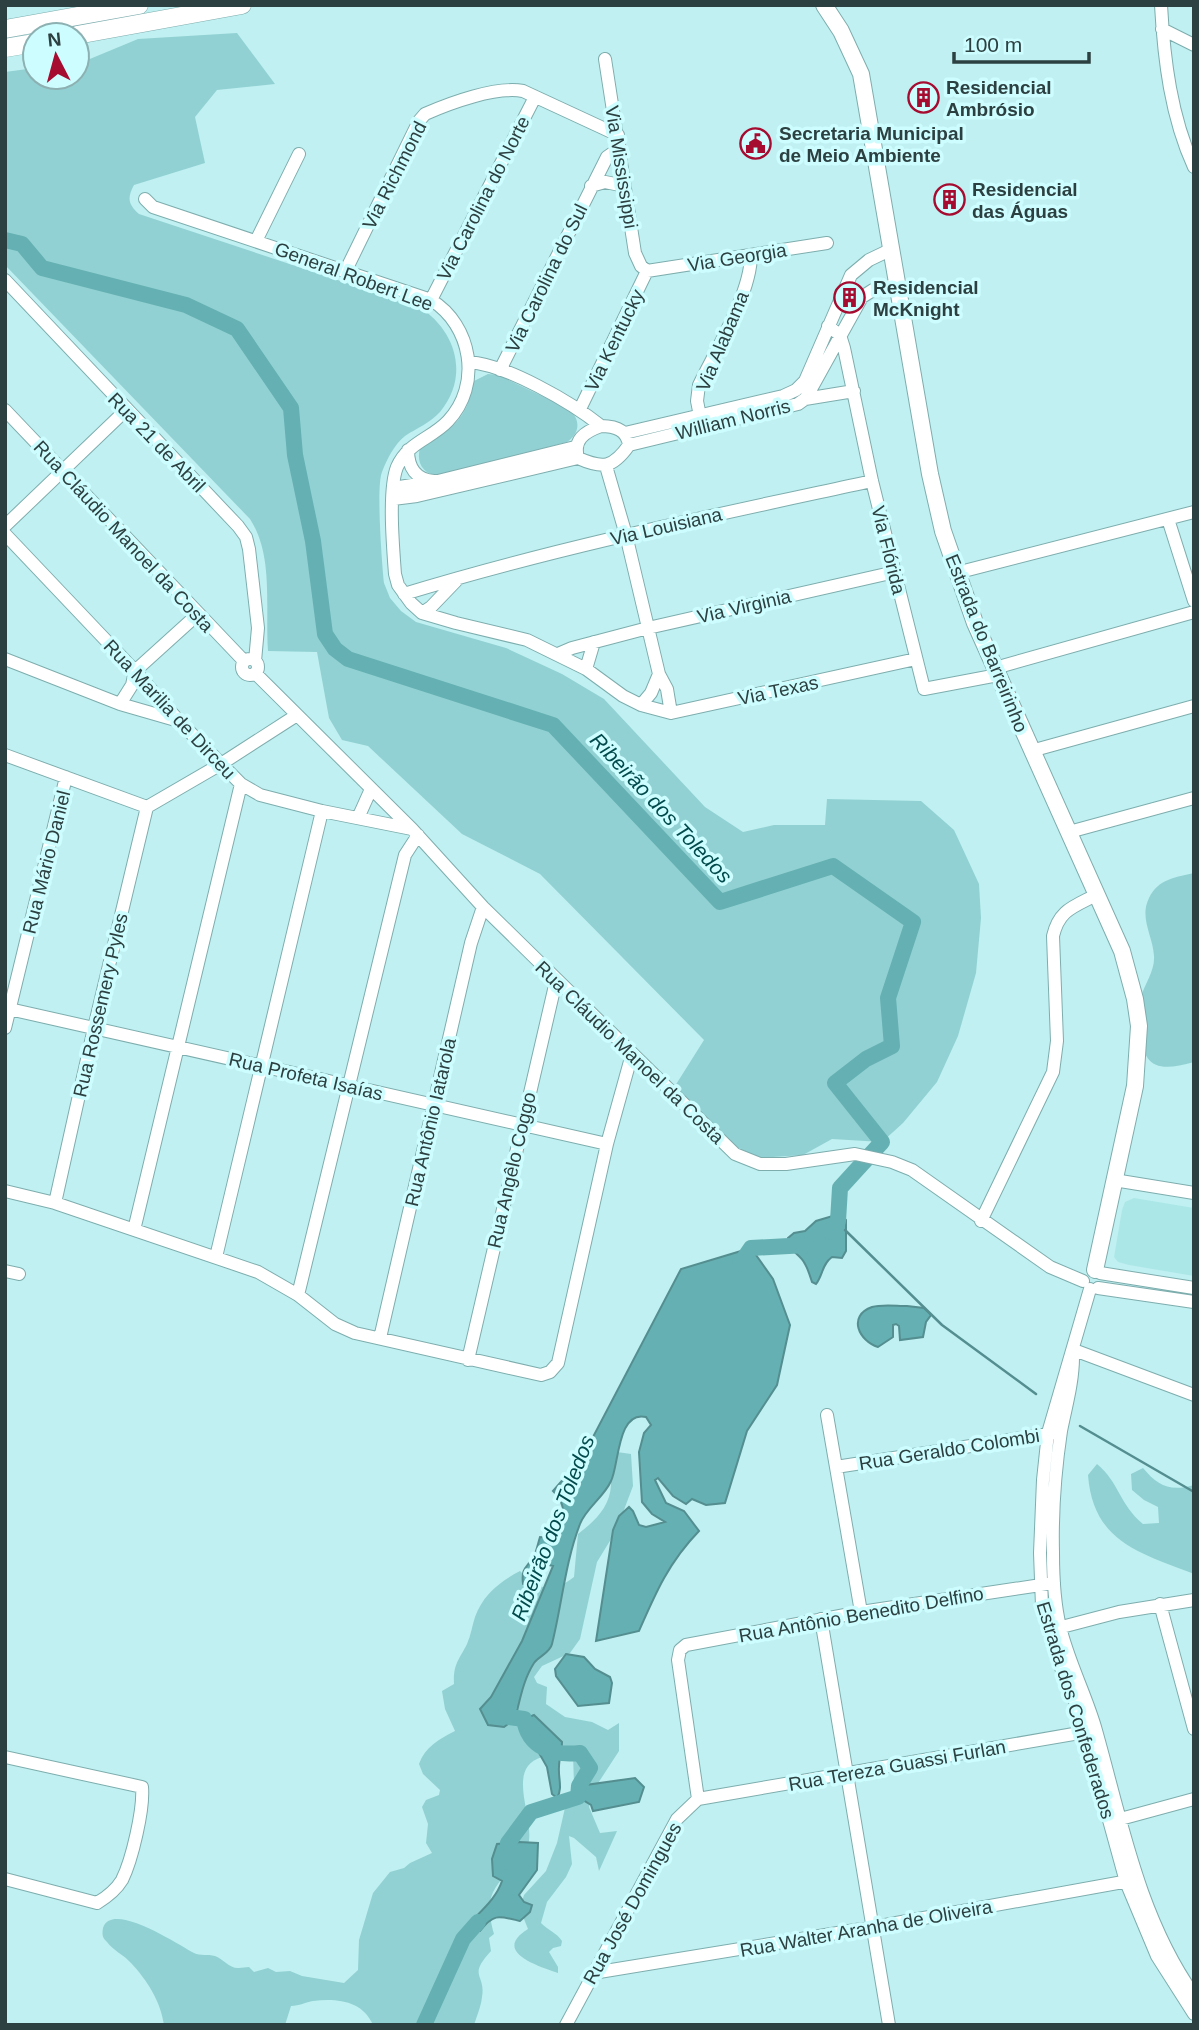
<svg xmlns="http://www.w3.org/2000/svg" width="1199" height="2030" font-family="Arial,sans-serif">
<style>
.built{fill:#ace7e8}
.green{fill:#91d1d3}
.water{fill:#65b0b2;stroke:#548e90;stroke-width:2}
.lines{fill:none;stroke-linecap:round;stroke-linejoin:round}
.stream{stroke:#548e90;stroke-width:2.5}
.river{stroke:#65b0b2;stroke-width:16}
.minor-casing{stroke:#7eadae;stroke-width:14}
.major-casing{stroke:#7eadae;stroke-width:18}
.highway-casing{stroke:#7eadae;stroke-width:19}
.minor{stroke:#fff;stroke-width:12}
.major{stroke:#fff;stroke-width:16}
.highway{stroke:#fff;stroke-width:18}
.labels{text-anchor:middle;stroke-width:7;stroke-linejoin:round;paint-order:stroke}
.poi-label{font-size:19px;font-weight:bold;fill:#2d4041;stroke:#cdfdfe;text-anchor:start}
.street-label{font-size:19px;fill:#2d4041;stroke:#cdfdfe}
.water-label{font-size:21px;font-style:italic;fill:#024a4c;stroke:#cdfdfe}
</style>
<rect width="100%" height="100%" fill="#c0f0f1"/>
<path class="built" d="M1134,1198L1194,1208V1276L1129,1265L1118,1262L1114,1257L1122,1210L1125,1202Z"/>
<path class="green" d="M237,33L275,84L217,90L195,117L205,163L134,185C127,198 128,204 139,214L419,307C456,330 470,376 440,412C430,423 417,428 405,436C394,445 387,459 382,472C376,486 382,564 384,583L390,598L401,611L416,622L506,648L562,674L604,699L705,807L743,832L774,825H825L827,799L921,801L954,830L979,884L981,918L976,973L958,1036L937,1082L903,1123L882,1142L832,1139L803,1155L760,1158L734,1146L675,1086L704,1040L540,874L462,834L368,746L342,740L329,718L317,652L268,651C265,608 274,556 250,519L5,265V72L35,68V77H77V62L85,61L138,39Z
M488,374L498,375L569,409C581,420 580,433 567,442L439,476C423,474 416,463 420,448C441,436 459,426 468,403C470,395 470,388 474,381Z
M1194,873V1062C1159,1072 1142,1069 1141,1029C1140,1019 1138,1007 1141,997C1145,983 1155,971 1154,956C1153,936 1139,918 1149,898C1158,879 1176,877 1194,873Z
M617,1452L631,1454L633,1486L616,1531L597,1562L580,1639L570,1653L542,1666L534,1677L537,1683L547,1687L546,1704L565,1717L592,1722L608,1730L619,1723V1751L591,1794L589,1807L600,1833L617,1831L599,1871L596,1857L574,1838L569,1836L572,1864L566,1877L547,1902L541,1923C548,1930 557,1933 562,1941L561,1946L553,1948L549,1952L558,1967V1973C539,1966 491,1952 528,1929L524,1919L517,1917L524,1895L546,1871L557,1843L567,1799L574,1785L573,1754C562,1751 553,1754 542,1757C504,1768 536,1819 528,1845C526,1849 522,1854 519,1858C496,1888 482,1892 494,1934L489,1938L491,1951C467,1977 486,1973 482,1997C481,2006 477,2016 474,2025H373C363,2001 337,1998 313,2001C306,2002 299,2006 291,2006L285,2025H164C161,2002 147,1980 131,1963C124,1955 114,1951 107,1942C102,1938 102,1934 103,1928C112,1900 180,1946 194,1953C200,1956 208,1954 215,1956C223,1959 230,1969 239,1968C242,1968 246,1967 249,1967L254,1972L268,1968L276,1972L290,1971L302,1976L344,1983L358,1970L359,1940L373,1893L390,1872L404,1868L410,1863L432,1853L426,1843L428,1824L422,1807L426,1800L439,1795L440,1790L423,1774L419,1764C425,1747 439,1739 455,1731L445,1709L442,1691L454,1684C453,1664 459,1660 467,1644C471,1635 472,1626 475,1617C483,1595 499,1582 520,1571C538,1590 552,1594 574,1577L578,1534C595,1521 610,1507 611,1485C612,1470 610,1467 617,1452Z
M1097,1464C1119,1482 1119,1504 1143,1524L1159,1523L1158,1507L1144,1500L1132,1490L1131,1474L1143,1468C1158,1486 1170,1492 1194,1485V1574C1140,1553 1093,1542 1088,1475Z"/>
<path class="water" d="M839,1214L846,1220V1251L842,1258L832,1257C822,1264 823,1275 816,1284L812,1282C810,1276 808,1269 805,1264C800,1253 788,1252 788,1238L794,1233L805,1231L816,1221Z
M751,1248L773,1279L790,1325L777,1385L747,1431L725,1503L706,1505L692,1499L686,1504L673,1496L658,1478L655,1480L666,1503L684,1511L699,1531C669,1562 656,1592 639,1631L596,1641L613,1530L619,1516L629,1507L633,1511L639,1525L646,1527L665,1522L652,1514L642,1502L639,1452L644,1433L651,1425L646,1417C617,1410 619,1466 611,1481C604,1497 586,1508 580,1524C565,1563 562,1604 552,1644C550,1653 539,1656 534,1663C523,1680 520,1700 515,1719L504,1727L488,1725L480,1709L491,1697L522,1641L553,1566L549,1565L528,1585L523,1584C521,1567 527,1568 534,1556C537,1550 538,1543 540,1537L551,1538L560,1534C565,1518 566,1503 553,1491L582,1458L681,1269Z
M907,1306L924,1308L931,1315L926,1322L923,1337L900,1340L899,1326L896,1324L893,1325V1337L878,1347C859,1341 847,1316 872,1307C882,1304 896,1306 907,1306Z
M566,1654L584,1657L595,1669L610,1677L612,1683L609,1703L578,1706L556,1676L555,1669Z
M534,1715L562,1742C562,1751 559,1758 559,1767C558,1778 563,1788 557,1798L552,1794L547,1767L526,1730L524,1719Z
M635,1778L644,1787L639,1802L593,1811L591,1805L578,1797L579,1786Z
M519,1842L538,1843L537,1870L519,1895L524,1902L532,1905L530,1912L520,1921C499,1916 494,1913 480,1931H475L471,1937L463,1939L462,1932C475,1915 495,1902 502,1881L493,1876L492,1859L497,1844Z"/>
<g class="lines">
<path class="stream" d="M845,1230L942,1325L1036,1394
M1080,1426L1194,1492"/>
<path class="river" d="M5,240L22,244L42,268L186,305L237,329L291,408L295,455L313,541L325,634L335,649L348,659L553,725L720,902L833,866L913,922L888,998L892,1046L866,1059L835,1083L882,1142L840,1188L838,1221L830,1232
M740,1264L751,1248L807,1245
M508,1862V1843L531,1812L578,1797L579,1786L590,1768L580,1753C554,1756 528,1748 524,1719L509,1717L506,1713L509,1706
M424,2025L463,1939L478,1922"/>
<defs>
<path id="minor" d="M1161,5C1164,60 1171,117 1194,167
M1162,29L1194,45
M605,59L635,253L641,266L647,271
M591,186L605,182L625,186
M145,199L153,207L431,300C472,325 482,385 448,421C431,439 408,442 397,467C388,490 393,547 395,574L398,585L411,603L422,613L456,623L527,640L586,669L623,696L641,705L671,713L916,659
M256,241L299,154
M346,270L419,121L425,114C450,103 496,86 523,91L618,135
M647,271L827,243
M5,280L238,526L246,537L249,549L258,628L255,661
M431,300L535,97
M828,326L840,335L844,348L872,481L924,689L998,675
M469,362C507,365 571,402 601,426
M500,370L607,157L620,148
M805,399L854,391
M580,409L647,271
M5,410L244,661
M701,421L697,401L699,385C716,350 751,293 751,255
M601,426C615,426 627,430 629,445C613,468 603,469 578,458C573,440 584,432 601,426Z
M625,433L783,396L796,390L805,381L851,275L869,260L892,249
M629,445L798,404L805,399L811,389L862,297L873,290L899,284
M408,450C408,467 416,480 434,481
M606,466L626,535L659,674L667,689L671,713
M393,488L438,481L575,447
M393,499L417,496L578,458
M1168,519L1194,601
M5,526L126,410
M5,534L135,671L179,721L241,784L260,795L322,811L412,829
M956,573L1194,512
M404,594C558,547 715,515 872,481
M422,613L431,607L456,581
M558,654L572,648L648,628L895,572
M5,659L120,704L179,721
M242 667a8 8 0 1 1 16 0a8 8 0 1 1-16 0Z
M995,668L1194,612
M586,669L594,642
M255,673L412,829L483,907L735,1154L760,1164H786L855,1154L892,1162L912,1170L1050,1267L1083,1281
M120,704L132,685L135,671L198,614
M641,705L651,693L659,674
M1031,751L1194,706
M5,755L147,807L221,764L297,715
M358,818L371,789
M1069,832L1194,798
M5,1008L607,1144
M5,1028L66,777
M1114,1180L1194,1193
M5,1191L55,1203L258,1272L298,1295L335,1324L355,1333L541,1375L550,1372L558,1363L607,1144L632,1054
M55,1203L94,1028L147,807
M981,1221L1053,1072L1057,1041L1053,936C1059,910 1073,907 1096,895
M134,1230L241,784
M216,1257L322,811
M5,1271L19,1274
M1100,1273L1194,1288
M1098,1288L1194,1302
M1090,1289L1048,1433L1043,1480L1040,1553L1042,1606L1059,1663L1079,1711L1126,1882L1157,1956L1194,2014
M298,1295L405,855L418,835
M380,1338L471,943L483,907
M1074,1350L1194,1395
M1073,1357C1073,1382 1066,1406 1061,1431C1055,1471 1052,1512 1053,1553C1053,1577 1054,1602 1060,1627C1068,1661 1085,1693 1095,1727C1121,1818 1138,1916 1194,1995
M468,1360L556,981
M827,1415L861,1612
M836,1467L1054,1433
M1160,1604L1194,1729
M821,1619L889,2025
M1054,1629L1119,1612L1194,1600
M5,1757L142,1787C144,1809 132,1860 122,1880C116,1890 107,1897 97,1903L5,1879
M698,1799L1091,1731
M1113,1821L1194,1799
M593,1973L874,1927L1134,1880
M566,2025L677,1819L698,1799L678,1660L680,1650L686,1645L861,1612L1054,1583"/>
<path id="major" d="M824,5L841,31L861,74L930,474L943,531L975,623L1122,951L1135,999L1139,1026L1135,1086L1095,1270"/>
<path id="highway" d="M5,29L139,5
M77,35L242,5
M5,48L35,43"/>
</defs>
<use href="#minor" class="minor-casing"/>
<use href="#major" class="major-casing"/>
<use href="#highway" class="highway-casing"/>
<use href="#minor" class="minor"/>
<use href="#major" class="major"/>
<use href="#highway" class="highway"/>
</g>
<defs>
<symbol id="building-ring" viewBox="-11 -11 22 22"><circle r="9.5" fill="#cdfdfe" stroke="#a60b30" stroke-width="1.5"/><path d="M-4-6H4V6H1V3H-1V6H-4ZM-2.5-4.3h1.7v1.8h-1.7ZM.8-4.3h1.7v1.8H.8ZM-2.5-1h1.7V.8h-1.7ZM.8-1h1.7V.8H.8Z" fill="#a60b30"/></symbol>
<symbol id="civic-ring" viewBox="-11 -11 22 22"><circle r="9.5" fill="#cdfdfe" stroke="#a60b30" stroke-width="1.5"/><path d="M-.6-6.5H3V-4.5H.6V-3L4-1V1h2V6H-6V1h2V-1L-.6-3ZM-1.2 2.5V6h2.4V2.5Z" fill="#a60b30"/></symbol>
</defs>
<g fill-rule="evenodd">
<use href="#building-ring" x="906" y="80" width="35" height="35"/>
<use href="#civic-ring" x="738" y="126" width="35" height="35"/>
<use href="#building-ring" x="932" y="182" width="35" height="35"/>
<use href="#building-ring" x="832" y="280" width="35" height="35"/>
</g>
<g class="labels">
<g class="poi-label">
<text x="946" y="94">Residencial<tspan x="946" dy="22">Ambrósio</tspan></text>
<text x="779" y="140">Secretaria Municipal<tspan x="779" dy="22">de Meio Ambiente</tspan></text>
<text x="972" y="196">Residencial<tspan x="972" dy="22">das Águas</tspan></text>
<text x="873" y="294">Residencial<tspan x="873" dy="22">McKnight</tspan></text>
</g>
<g class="street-label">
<text transform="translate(622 167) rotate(81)" y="7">Via Mississippi</text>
<text transform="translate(394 175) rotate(-63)" y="7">Via Richmond</text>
<text transform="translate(483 198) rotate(-63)" y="7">Via Carolina do Norte</text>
<text transform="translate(737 257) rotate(-9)" y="7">Via Georgia</text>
<text transform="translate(354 276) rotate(20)" y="7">General Robert Lee</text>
<text transform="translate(546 278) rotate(-64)" y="7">Via Carolina do Sul</text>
<text transform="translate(614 340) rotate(-64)" y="7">Via Kentucky</text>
<text transform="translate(722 341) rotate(-67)" y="7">Via Alabama</text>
<text transform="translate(733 419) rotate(-14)" y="7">William Norris</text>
<text transform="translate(157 442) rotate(46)" y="7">Rua 21 de Abril</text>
<text transform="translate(666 526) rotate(-13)" y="7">Via Louisiana</text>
<text transform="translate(124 536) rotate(47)" y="7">Rua Cláudio Manoel da Costa</text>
<text transform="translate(889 550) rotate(76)" y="7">Via Flórida</text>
<text transform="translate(744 606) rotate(-13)" y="7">Via Virginia</text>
<text transform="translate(987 643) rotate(68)" y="7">Estrada do Barreirinho</text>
<text transform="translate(778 690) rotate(-12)" y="7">Via Texas</text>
<text transform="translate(170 709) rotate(47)" y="7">Rua Marilia de Dirceu</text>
<text transform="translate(46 862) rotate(-76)" y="7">Rua Mário Daniel</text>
<text transform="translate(100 1005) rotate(-77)" y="7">Rua Rossemery Pyles</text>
<text transform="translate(630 1052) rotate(44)" y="7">Rua Cláudio Manoel da Costa</text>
<text transform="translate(306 1076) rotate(13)" y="7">Rua Profeta Isaías</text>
<text transform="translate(430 1122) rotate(-77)" y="7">Rua Antônio Iatarola</text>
<text transform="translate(511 1170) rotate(-77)" y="7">Rua Angêlo Coggo</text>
<text transform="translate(949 1449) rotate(-9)" y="7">Rua Geraldo Colombi</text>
<text transform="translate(861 1614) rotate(-10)" y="7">Rua Antônio Benedito Delfino</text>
<text transform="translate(1076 1710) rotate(73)" y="7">Estrada dos Confederados</text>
<text transform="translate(897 1765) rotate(-10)" y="7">Rua Tereza Guassi Furlan</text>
<text transform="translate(632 1903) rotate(-61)" y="7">Rua José Domingues</text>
<text transform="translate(866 1928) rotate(-10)" y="7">Rua Walter Aranha de Oliveira</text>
</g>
<g class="water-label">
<text transform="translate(661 808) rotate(47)" y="7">Ribeirão dos Toledos</text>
<text transform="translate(553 1528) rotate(-69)" y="7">Ribeirão dos Toledos</text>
</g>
</g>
<rect width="1199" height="2030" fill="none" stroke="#2d4041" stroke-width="14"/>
<g transform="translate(56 56) rotate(354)"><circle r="33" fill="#cdfdfe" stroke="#8db1b2" stroke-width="2"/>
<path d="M0-5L12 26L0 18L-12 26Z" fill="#a60b30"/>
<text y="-10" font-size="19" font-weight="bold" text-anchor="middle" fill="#2d4041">N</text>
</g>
<path d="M954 52v10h135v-10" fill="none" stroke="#2d4041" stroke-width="3.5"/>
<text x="964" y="52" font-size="21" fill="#2d4041" stroke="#cdfdfe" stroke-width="5" paint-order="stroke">100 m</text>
</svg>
